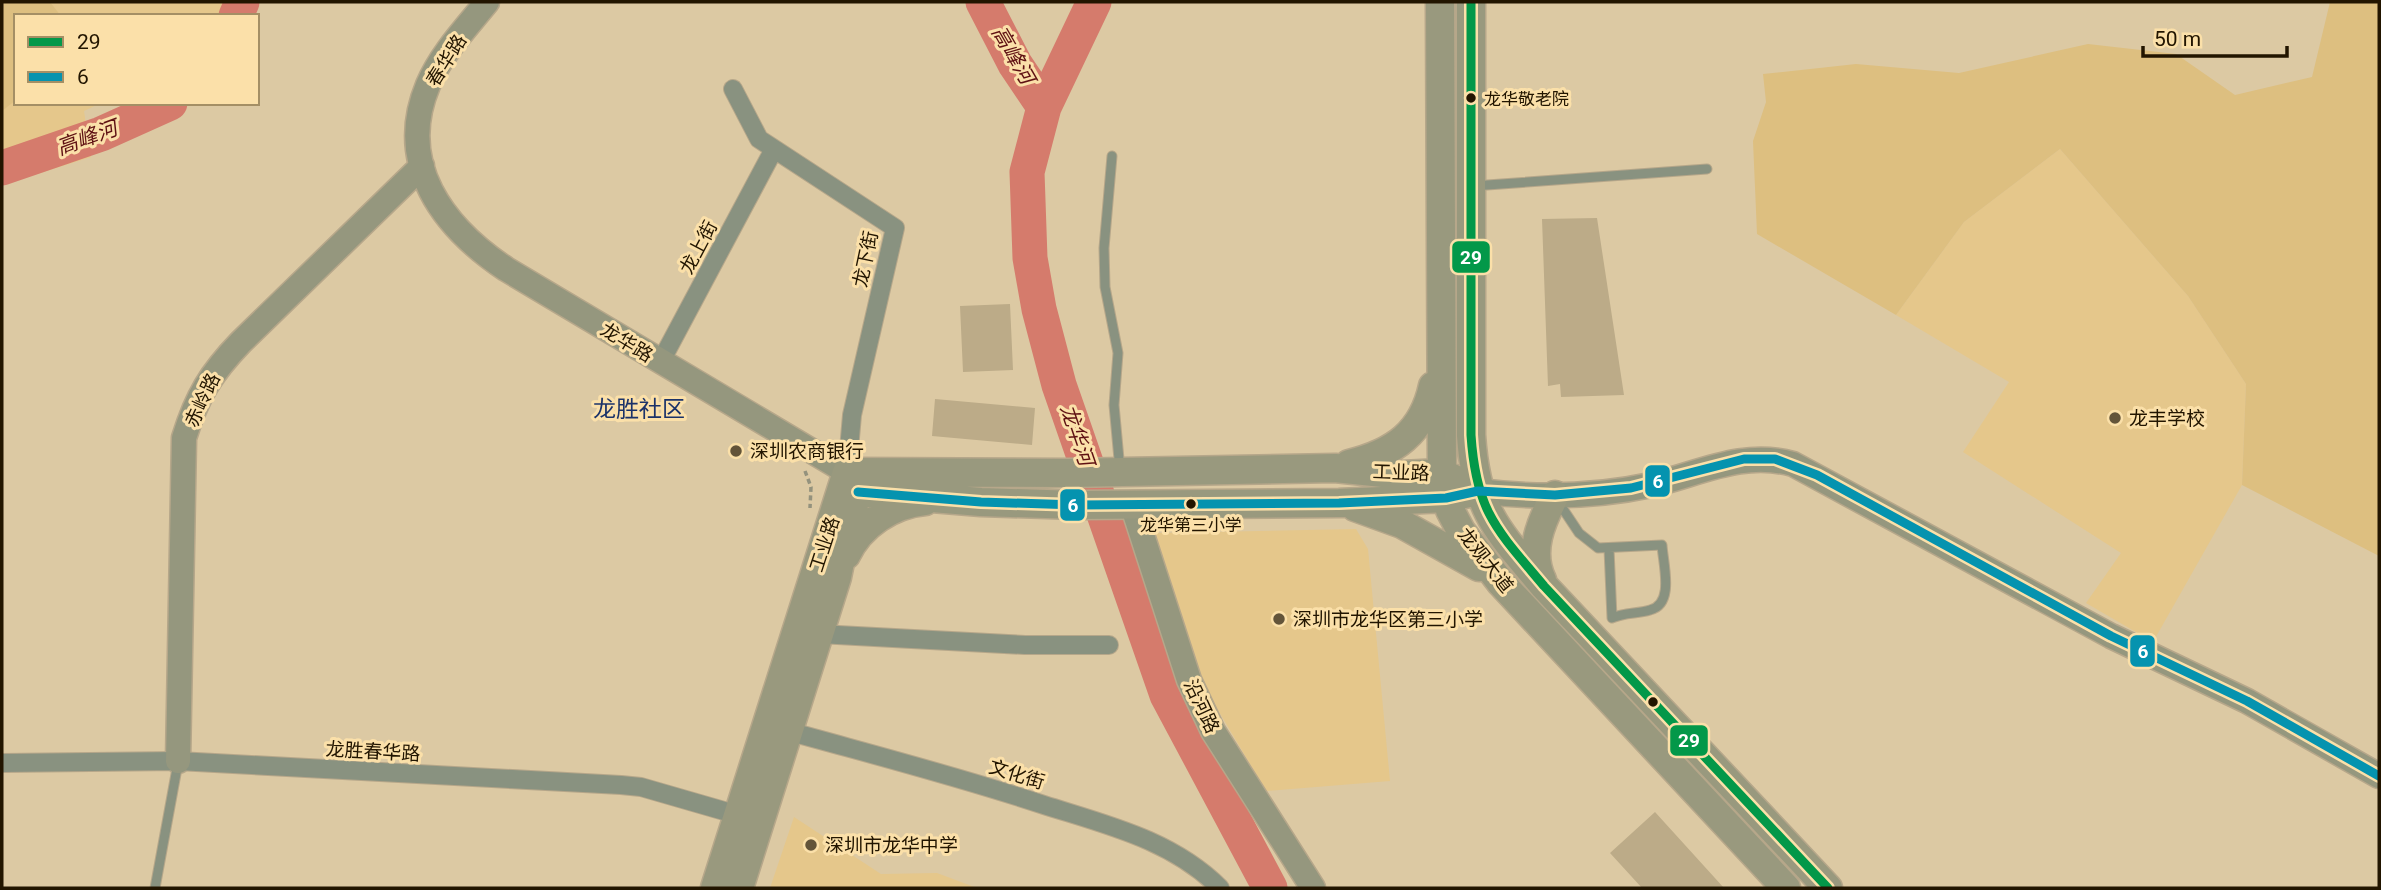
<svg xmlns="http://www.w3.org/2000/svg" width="2381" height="890" font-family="Roboto,'Noto Sans SC',sans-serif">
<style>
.built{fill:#e5c78b}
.green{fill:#ddbf80}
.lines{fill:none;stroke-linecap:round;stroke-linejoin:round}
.river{stroke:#d57b6c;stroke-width:35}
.building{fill:#bcab88}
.lane-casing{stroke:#b6a78a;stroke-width:11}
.street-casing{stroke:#b6a78a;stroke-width:20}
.secondary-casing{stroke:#b6a78a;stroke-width:27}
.primary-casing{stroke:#b6a78a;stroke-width:31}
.path{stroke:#94927d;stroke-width:3.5;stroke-dasharray:5 3.5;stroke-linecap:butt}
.lane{stroke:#899280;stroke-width:9}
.street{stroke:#899280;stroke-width:18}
.secondary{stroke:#95977e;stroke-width:24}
.primary{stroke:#99997e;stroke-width:28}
.bus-1-casing{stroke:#fbe0a9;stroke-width:14}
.bus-2-casing{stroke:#fbe0a9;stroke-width:14}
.bus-1{stroke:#039849;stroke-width:9}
.bus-2{stroke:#0593af;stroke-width:9}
.bus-dot{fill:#221500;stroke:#fbe0a9;stroke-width:2.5}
.poi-dot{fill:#635439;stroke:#fbe0a9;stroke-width:2.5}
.labels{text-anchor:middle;stroke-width:6;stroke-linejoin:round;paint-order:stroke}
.bus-label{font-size:17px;fill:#221500;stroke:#fbe0a9;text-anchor:start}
.street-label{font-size:19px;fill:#221500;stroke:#fbe0a9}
.poi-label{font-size:19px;fill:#221500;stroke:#fbe0a9;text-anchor:start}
.water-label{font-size:21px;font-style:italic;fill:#5f1113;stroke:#fbe0a9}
.quarter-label{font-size:23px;fill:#1b3269;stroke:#fbe0a9}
.line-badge{stroke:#fbe0a9;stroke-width:2.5}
.badge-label{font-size:19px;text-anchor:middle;font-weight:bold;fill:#fff}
</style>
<rect width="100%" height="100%" fill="#dcc9a3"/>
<path class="built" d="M2,2H230L222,16H16V103H101L84,111L91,157L2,185Z
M2060,149L2188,296L2246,384L2242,485L2153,642L2086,603L2121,553L1963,452L2009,382L1896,315L1964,222Z
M1356,529L1368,549L1390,781L1266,791L1206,690L1154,533Z
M794,817L881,874L937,873L977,888H770Z"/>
<path class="green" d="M2,2H50L61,16H16V100L2,111Z
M2330,2H2379V556L2242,485L2246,384L2188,296L2060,149L1964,222L1896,315L1757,234L1753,141L1766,102L1763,74L1856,64L1959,73L2088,44L2176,54L2235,95L2312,77Z"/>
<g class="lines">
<path class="river" d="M983,2L1015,64L1044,107
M1094,2L1044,107L1027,172L1030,258L1039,309L1059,385L1167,695L1270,888
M236,16L242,2
M2,168L101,134L170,103"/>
</g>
<path class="building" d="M1597,218L1624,395L1561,397L1560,384L1548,386L1542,219Z
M1010,304L1013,370L963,372L960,306Z
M935,399L1035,408L1032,445L932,436Z
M1655,812L1724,888H1642L1610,853Z"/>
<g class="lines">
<defs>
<path id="lane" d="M1112,156L1104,248L1105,287L1118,353L1114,405L1120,470
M1473,186L1707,169
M1557,500L1579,533L1598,548L1662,545C1663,564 1675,604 1650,610C1637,614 1625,612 1612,618L1609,549
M155,888L178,763"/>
<path id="street" d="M733,89L759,139L895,228L852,415L847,472
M660,363L773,151
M819,634L1025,645H1109
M788,731C874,755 960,777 1044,805C1107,825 1172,840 1220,888
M2,763L178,761L621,785L641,787L738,815"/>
<path id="secondary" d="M487,2C466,28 441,54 428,85C395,164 443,227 506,269L847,472L856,488
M1478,491C1534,498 1595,497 1651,485C1699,474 1742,450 1793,464L2111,636L2247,701L2379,776
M1132,504L1189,680L1213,731L1313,888
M178,761L184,438C197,396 211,373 241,342L422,166"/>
<path id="primary" d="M1440,2L1442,473L1450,510L1461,531L1501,583L1786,888
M1471,2V435C1476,512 1497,530 1544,586L1828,888
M1349,464C1394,453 1423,433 1433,386
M1355,507L1402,524L1479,567
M846,555C860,525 892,504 925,501
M1542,580C1528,551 1541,522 1555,495
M715,888L847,472L1068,473L1335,468L1402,475L1442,473L1478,491
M739,888L837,577L848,523L858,492L981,502L1077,505L1339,503L1446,498L1478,491"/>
</defs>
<use href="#lane" class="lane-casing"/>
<use href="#street" class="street-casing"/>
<use href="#secondary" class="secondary-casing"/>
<use href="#primary" class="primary-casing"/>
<path class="path" d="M805,471L811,487L810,508"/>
<use href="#lane" class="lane"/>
<use href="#street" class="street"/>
<use href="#secondary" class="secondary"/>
<use href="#primary" class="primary"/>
<defs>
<path id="bus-1" d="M1471,2V435C1476,512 1497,530 1544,586L1828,888"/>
<path id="bus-2" d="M858,492L981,502L1077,505L1339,503L1446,498L1478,491L1555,495L1631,488L1744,459H1775L1817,475L2111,636L2247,701L2379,776"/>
</defs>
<use href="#bus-1" class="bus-1-casing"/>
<use href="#bus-2" class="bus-2-casing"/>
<use href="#bus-1" class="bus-1"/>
<use href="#bus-2" class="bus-2"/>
</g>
<g class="bus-dot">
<circle cx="1471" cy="98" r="6"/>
<circle cx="1191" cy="504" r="6"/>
<circle cx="1653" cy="702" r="6"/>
</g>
<g class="poi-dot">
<circle cx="2115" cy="418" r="7"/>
<circle cx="736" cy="451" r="7"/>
<circle cx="1279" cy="619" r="7"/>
<circle cx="811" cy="845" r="7"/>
</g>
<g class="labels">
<g class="bus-label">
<text x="1484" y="105">龙华敬老院</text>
<text x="1191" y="531" text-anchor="middle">龙华第三小学</text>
</g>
<g class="street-label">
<text transform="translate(446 60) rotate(-58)" y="7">春华路</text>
<text transform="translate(698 247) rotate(-62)" y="7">龙上街</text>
<text transform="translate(865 259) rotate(-78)" y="7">龙下街</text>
<text transform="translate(627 342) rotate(31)" y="7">龙华路</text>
<text transform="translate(202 400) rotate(-65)" y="7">赤岭路</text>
<text transform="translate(1401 472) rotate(2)" y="7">工业路</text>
<text transform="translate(824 544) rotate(-72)" y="7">工业路</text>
<text transform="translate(1486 560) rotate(52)" y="7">龙观大道</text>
<text transform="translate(1202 706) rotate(65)" y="7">沿河路</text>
<text transform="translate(373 751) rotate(3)" y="7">龙胜春华路</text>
<text transform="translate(1017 774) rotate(17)" y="7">文化街</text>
</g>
<g class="poi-label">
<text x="2129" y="425">龙丰学校</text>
<text x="750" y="458">深圳农商银行</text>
<text x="1293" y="626">深圳市龙华区第三小学</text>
<text x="825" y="852">深圳市龙华中学</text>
</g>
<g class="water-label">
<text transform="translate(1013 55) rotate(60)" y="7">高峰河</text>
<text transform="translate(87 138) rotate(-20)" y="7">高峰河</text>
<text transform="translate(1077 435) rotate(71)" y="7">龙华河</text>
</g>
<g class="quarter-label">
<text x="639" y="417">龙胜社区</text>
</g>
</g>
<g class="line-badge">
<rect x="1451" y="240" width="40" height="34" rx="7" fill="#039849"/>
<rect x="1644" y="464" width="27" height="34" rx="7" fill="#0593af"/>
<rect x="1059" y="488" width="27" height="34" rx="7" fill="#0593af"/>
<rect x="2129" y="634" width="27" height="34" rx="7" fill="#0593af"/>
<rect x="1669" y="724" width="40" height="33" rx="7" fill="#039849"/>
</g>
<g class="badge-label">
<text x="1471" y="264">29</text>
<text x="1658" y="488">6</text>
<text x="1073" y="512">6</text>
<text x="2143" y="658">6</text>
<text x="1689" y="747">29</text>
</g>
<rect width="2381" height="890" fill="none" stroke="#221500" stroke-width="7"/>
<rect x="14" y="14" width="245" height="91" fill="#fbe0a9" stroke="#a48f65" stroke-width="2"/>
<rect x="28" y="37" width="35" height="10" fill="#039849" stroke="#a48f65" stroke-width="2"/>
<text x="77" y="49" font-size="21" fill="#221500">29</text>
<rect x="28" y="72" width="35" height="10" fill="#0593af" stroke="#a48f65" stroke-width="2"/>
<text x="77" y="84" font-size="21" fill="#221500">6</text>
<path d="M2143 46v10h144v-10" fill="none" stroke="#221500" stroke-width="3.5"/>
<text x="2154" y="46" font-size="21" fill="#221500" stroke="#fbe0a9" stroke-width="5" paint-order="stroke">50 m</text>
</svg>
